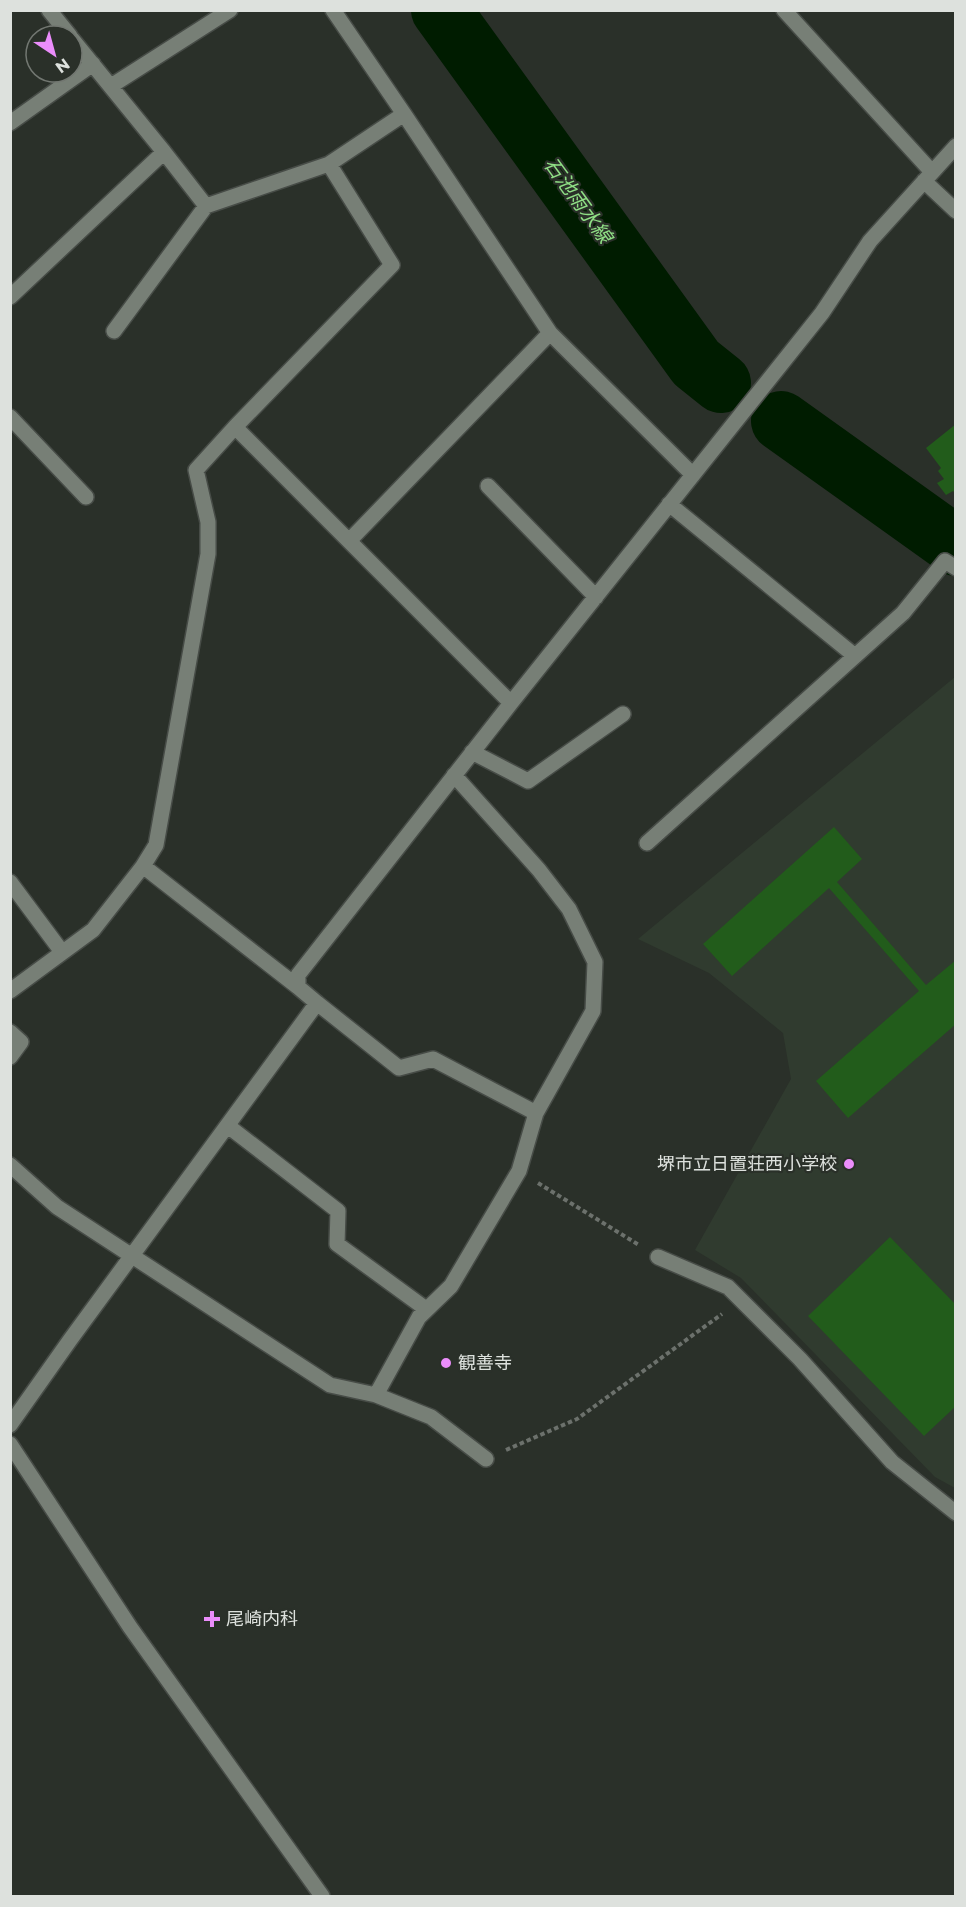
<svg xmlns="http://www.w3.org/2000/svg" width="966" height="1907" font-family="Montserrat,'Noto Sans JP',sans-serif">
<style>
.built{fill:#303b2f}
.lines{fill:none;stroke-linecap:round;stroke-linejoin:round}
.river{stroke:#001c00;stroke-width:60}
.building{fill:#225c1b}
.minor-casing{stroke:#474c47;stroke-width:18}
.path{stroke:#6c716c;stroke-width:4;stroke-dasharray:4.5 3;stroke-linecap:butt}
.minor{stroke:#777f76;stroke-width:15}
.poi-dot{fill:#eb8dfb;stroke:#2a3029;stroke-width:2}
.labels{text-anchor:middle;stroke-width:4.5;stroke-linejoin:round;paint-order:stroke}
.poi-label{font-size:18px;fill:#dde1dd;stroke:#2a3029;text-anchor:start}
.water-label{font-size:20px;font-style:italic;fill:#8fdf85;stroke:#2a3029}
</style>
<rect width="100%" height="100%" fill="#2a3029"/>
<path class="built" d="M955,677V1488L935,1477L741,1278L695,1250L791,1079L783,1033L709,973L638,939Z"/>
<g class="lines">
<path class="river" d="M441,10L696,363L721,383
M781,421L956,546"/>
</g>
<path class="building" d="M956,424V494L953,491L946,495L937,483L944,479L938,471L941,468L926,448Z
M834,827L862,859L837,882L926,985L956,960V1024L848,1118L816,1081L919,991L829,888L732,976L703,944Z
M890,1237L956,1305V1406L924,1436L808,1316Z"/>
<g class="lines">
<defs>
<path id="minor" d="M49,10L70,36
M333,10L404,114L550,333L693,475
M784,10L932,172
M72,39L164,152L206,206L329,164
M111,86L230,10
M404,114L329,164L392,265L235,427L511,703
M10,123L93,64
M924,181L956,211
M10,297L164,152
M114,331L206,206
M10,417L86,497
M488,486L596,597
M669,504L855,656
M349,541L550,333
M472,752L528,781L623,714
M647,843L903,613L945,561L956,568
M143,866L156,845L208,554V522L196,470L235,427
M10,882L62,952
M10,991L93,930L143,866L298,987
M317,1003L399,1068L433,1059L536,1113
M10,1032L21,1042L10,1057
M228,1126L338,1211L337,1244L426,1309
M10,1165L57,1207L330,1385L376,1395L431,1417L486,1459
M658,1257L728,1287L800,1359L892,1462L956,1513
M376,1395L419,1317L451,1286L519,1171L536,1113L593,1011L595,962L569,909L539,870L454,775
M10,1425L70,1340L317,1003L298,987V975L511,703L822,313L870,241L956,146
M10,1444L130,1627L322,1896"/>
</defs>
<use href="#minor" class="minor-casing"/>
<path class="path" d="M538,1183L639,1245
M506,1450L577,1419L722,1314"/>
<use href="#minor" class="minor"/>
</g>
<g class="poi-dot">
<circle cx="849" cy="1164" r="6"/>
<circle cx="446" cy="1363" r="6"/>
<path d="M209 1610h6v6h6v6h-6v6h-6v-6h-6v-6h6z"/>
</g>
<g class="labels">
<g class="poi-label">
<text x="837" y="1170" text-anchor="end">堺市立日置荘西小学校</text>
<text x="458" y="1369">観善寺</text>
<text x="226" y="1625">尾崎内科</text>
</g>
<g class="water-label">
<text transform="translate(578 200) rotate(54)" y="7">石池雨水線</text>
</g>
</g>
<rect width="966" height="1907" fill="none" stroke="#dde1dd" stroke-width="24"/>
<g transform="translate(54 54) rotate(144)"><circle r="28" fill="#2a3029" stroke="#727771" stroke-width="1.5"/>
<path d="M0-4.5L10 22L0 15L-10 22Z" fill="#eb8dfb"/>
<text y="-9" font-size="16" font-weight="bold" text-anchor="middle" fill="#dde1dd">N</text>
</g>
</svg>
